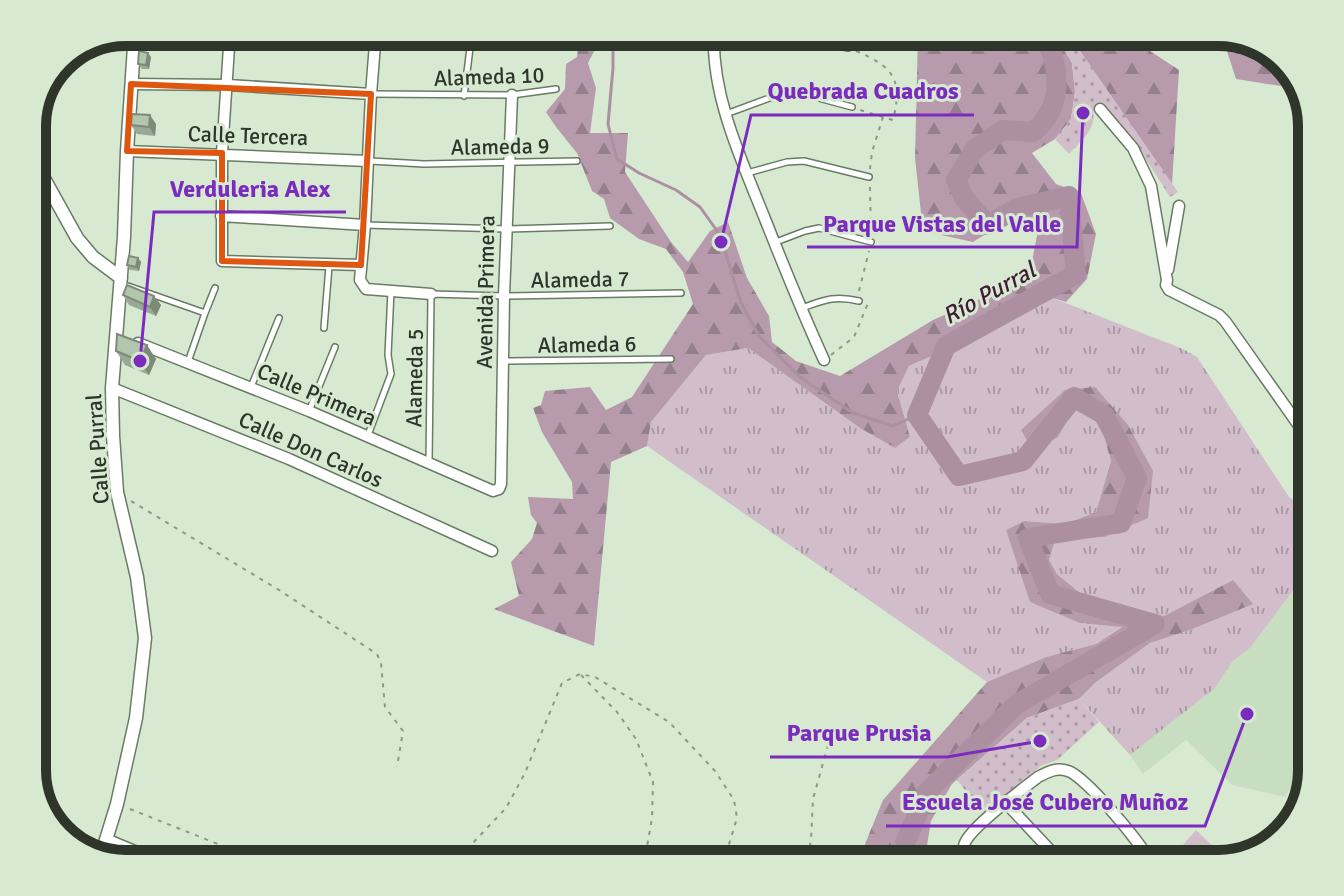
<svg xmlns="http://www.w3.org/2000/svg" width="1344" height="896" font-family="Signika,sans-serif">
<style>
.built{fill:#c7dfc0}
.grass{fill:url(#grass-tufts)}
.forest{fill:url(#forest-firs)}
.park{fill:url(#park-dots)}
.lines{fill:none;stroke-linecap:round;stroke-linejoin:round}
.stream{stroke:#ac90a2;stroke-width:3}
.river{stroke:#ac90a2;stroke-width:20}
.service-casing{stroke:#6a7b65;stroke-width:8}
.minor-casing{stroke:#6a7b65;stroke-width:13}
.tertiary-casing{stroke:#6a7b65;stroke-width:15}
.secondary-casing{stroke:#6a7b65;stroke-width:17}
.path{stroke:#8a9886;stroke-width:2;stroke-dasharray:4 6;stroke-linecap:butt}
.service{stroke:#fff;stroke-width:5}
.minor{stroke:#fff;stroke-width:10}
.tertiary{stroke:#fff;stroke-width:12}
.secondary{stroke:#fff;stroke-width:14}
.wall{fill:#99a995}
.shaded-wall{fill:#7d8a79}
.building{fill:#b2c5ad;stroke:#7d8a79;stroke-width:2}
.marked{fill:none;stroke:#df570e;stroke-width:6;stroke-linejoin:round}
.labels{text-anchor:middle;stroke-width:6;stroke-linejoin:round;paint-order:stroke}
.street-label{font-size:22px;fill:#2e352b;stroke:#d7ead1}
.water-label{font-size:24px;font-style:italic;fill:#411b36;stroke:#d7ead1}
.rim{fill:none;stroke:#2e352b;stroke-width:10}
.leader{fill:none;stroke:#7b2cbf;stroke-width:3}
.callout-dot{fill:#7b2cbf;stroke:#d7ead1;stroke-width:3}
.callout-label{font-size:24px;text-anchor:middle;font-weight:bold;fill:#7b2cbf;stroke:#d7ead1;stroke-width:6;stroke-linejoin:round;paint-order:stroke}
</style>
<defs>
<pattern id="grass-tufts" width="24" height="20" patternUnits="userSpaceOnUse" patternTransform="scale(2)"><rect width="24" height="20" fill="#d1beca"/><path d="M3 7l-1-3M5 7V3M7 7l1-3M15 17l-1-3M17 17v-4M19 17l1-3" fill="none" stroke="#aa9ba4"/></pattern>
<pattern id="forest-firs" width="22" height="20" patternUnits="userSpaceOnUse" patternTransform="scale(2)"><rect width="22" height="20" fill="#b79bad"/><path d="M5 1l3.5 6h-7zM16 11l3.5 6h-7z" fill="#957f8d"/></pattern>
<pattern id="park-dots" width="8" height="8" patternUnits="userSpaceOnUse" patternTransform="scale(2)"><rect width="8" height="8" fill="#d1beca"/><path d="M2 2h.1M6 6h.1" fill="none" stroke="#aa9ba4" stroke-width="1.8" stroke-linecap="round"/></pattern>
</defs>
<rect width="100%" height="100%" fill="#d7ead1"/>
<path class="built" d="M1292,592L1312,603V751L1285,797L1232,785L1186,740L1143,774L1130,755L1215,688L1232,662L1250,648Z"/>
<path class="grass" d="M1053,298L1183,349L1197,357L1289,497L1312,513V571L1292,592L1250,648L1232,662L1215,688L1130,755L1079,699L1095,683L1150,643L1190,630L1252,604L1233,580L1164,616L1085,597L1057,574L1049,560L1055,541L1104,537L1128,425L1065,390L1058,437L1074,410L1100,422L1111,461L1096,512L1065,524L1024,521L1006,530L1080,623L1123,626L1096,644L1046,657L987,682L647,446L651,422L706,355L748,348L860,428L895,448L910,437L897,391L909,366L1011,321Z
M1196,830L1228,861L1218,864H1188L1177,852Z"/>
<path class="forest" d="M588,32H604L588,63L596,88L590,133H628L625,172L671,242L688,262L710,231L728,222L747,278L769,316L772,342L796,361L840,376L933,320L1029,277L1039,225L1014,217L973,242L923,231L915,158L918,32H1062L1057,37L1072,63L1075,92L1071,119L1055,139L1032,153L1056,184L1081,193L1096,234L1087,279L1066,302L1053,298L1011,321L909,366L897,391L910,437L895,448L860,428L748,348L706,355L651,422L647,446L611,462L594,646L494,609L519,596L511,562L532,539L537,523L531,515L528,497L573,499L572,482L542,432L533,408L541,405L545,391L590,387L606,410L632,397L693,304L683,272L666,249L639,239L610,218L604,199L592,191L577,153L556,127L546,112L565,89L566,64L577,57L579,38Z
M1067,32H1121L1179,70L1172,185Z
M1221,33L1270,48L1293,88L1236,79Z
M1095,387L1128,425L1153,471L1148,518L1104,537L1055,541L1049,560L1057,574L1085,597L1164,616L1233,580L1253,604L1190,630L1150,643L1095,683L1079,699L1027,718L952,784L931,821L925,858L927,864H870L865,844L883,800L987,682L1046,657L1096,644L1122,627L1080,623L1030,602L1006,530L1024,521L1065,524L1096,512L1111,461L1100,422L1074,410L1058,437L1033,451L1021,430L1065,390Z"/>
<path class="park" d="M1062,32H1067L1178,192L1170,197L1137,145L1101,104L1093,111C1097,129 1080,142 1069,154L1055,139L1071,119L1075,92L1072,63L1056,37Z
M1079,699L1099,722L1057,760L1041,766L984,814L957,780L1027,718Z"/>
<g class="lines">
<path class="stream" d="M613,32V68L608,124L617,159L639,173L676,190L700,207L720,235L741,303L759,336L800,377L853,413L893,426L917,415
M32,567L41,605L39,658L32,669"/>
<path class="river" d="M1246,41L1247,43L1251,42
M909,864L905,843L927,792L1017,704L1155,624L1050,594L1028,538L1121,523L1137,478L1104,415L1074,397L1023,461L959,476L917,415L946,346L1076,274L1069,196L1017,208L988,225L964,198L956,180L974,150L1003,130L1033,132C1065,107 1061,63 1041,32"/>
<defs>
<path id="service" d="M782,32L848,48
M371,94L512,95L556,89
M464,96L472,32
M726,114L783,93H800L852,107
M370,161L424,164L577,161
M747,173L787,162L804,161L869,177
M365,225L506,229L610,226
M776,242L805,231L819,228L871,242
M128,286L205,313L188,362
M802,308C824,300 835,295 859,301
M205,313L215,288
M324,328L329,266
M505,361L671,359
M251,387L279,318
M309,411L335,347
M368,435L391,374L388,355L391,291
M429,463L431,294L504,296L681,293"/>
<path id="minor" d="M230,32L222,153V261L361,265
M376,32L371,94L365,225L360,280L366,289L431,294
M714,32C711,96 742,161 765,219C784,267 803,314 824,360
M131,84L228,85L371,94
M1100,109L1133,148L1151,186L1167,280L1166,285L1169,290L1219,315L1225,321L1312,444
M127,151L368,161
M221,216L365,225
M1168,270L1179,206
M138,343L309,411L493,491L499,489L501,484L504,296L512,95
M112,388L289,459L492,551
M1006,803L1063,864
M106,839L166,864
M969,864C966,858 963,852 964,846C966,830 1023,789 1038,777C1048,772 1056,767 1068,771C1085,776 1144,846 1151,864"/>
<path id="tertiary" d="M32,157L77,238L93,257L121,278
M101,856L117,804L136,718L145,638L137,577L117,492L113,436L112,388L124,237L127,151L135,32"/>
<path id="secondary" d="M1278,839L1306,789"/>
</defs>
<use href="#service" class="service-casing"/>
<use href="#minor" class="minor-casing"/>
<use href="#tertiary" class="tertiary-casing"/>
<use href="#secondary" class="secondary-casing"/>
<path class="path" d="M856,51C894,67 903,80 893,120L860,110
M870,169L872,152L883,117
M870,187L871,233
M859,291L869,251
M831,355L854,337L868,303
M131,501L279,590L377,654L381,663L385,707L403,731L397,767
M581,675L617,712L636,739L653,782L652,818L644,864
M130,809L268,864
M453,864L506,808L525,773L562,683L580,674L595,677L669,722L715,771L734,800L737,818L723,864
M787,864L801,858L809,850L811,840L813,799L830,738"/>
<use href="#service" class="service"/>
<use href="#minor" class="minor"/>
<use href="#tertiary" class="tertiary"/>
<use href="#secondary" class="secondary"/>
</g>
<path class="wall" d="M151,57L149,69H142L138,64Z
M156,124L155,136L137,134L131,125Z
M138,258L141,262L139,271L130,270L127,265Z
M123,295L154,296L161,305L156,316L129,305Z
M116,351L156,359L149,375L125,365Z"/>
<path class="shaded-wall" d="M148,53L151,57L149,69L146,65Z
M150,115L156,124L155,136L149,127Z
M138,258L141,262L139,271L136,267Z
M154,296L161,305L156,316L150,307Z
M147,345L156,359L149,375L140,361Z"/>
<path class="building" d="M139,51L148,53L146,65L138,64Z
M132,114L150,115L149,127L131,125Z
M129,256L138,258L136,267L127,265Z
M127,285L154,296L150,307L123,295Z
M117,334L147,345L140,361L116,351Z"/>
<path class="marked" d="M131,84L371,94L361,265L222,261V153L127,151Z"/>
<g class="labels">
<g class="street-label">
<text transform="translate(489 76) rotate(-2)" y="8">Alameda 10</text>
<text transform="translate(248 135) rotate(2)" y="8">Calle Tercera</text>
<text transform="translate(500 146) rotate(-1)" y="8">Alameda 9</text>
<text transform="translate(580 279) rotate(-1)" y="8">Alameda 7</text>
<text transform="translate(485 292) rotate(-89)" y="8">Avenida Primera</text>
<text transform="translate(587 344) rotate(-1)" y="8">Alameda 6</text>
<text transform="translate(414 378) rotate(-89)" y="8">Alameda 5</text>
<text transform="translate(317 394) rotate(23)" y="8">Calle Primera</text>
<text transform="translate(97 449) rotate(-94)" y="8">Calle Purral</text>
<text transform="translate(311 449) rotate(24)" y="8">Calle Don Carlos</text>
</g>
<g class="water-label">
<text transform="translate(989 293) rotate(-29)" y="8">Río Purral</text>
</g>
</g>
<path d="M0 0H1344V896H0ZM126 46H1218A80 80 0 0 1 1298 126V770A80 80 0 0 1 1218 850H126A80 80 0 0 1 46 770V126A80 80 0 0 1 126 46Z" fill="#d7ead1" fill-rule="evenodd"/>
<path class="rim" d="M126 46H1218A80 80 0 0 1 1298 126V770A80 80 0 0 1 1218 850H126A80 80 0 0 1 46 770V126A80 80 0 0 1 126 46Z"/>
<path class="leader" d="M721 242L751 115H974M140 361L154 212H346M1083 113L1077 247H807M1040 741L947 757H770M1247 714L1205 826H886"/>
<g class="callout-dot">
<circle cx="721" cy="242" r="8"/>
<circle cx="140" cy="361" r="8"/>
<circle cx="1083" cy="113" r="8"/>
<circle cx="1040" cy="741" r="8"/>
<circle cx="1247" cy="714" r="8"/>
</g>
<g class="callout-label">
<text x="863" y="99">Quebrada Cuadros</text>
<text x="250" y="197">Verduleria Alex</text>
<text x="942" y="232">Parque Vistas del Valle</text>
<text x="859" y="741">Parque Prusia</text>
<text x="1045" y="810">Escuela José Cubero Muñoz</text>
</g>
</svg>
